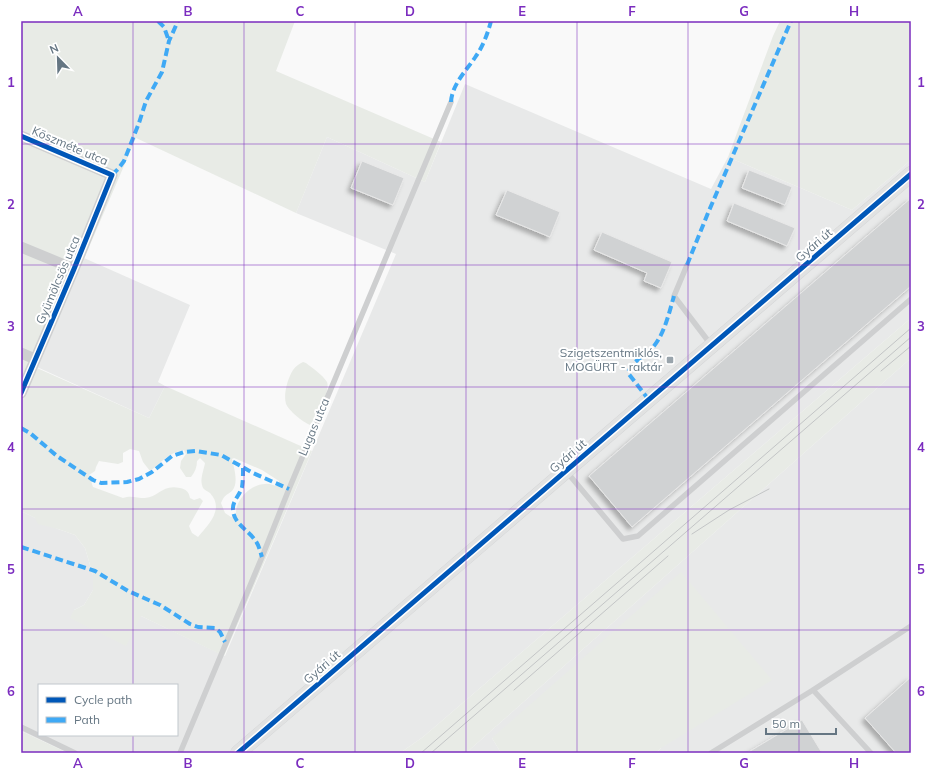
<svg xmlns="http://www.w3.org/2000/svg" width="932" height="774" font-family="Mulish,sans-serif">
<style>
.built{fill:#e8e9e9;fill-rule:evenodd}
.green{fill:#e8ebe6;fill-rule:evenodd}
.building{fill:#d0d2d3;stroke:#e8e8e8;filter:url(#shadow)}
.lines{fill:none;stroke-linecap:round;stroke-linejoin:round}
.secondary-casing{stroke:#d5d6d7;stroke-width:16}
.lane{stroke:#cecfd0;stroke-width:5.5}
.street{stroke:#cecfd0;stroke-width:11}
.secondary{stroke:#e1e2e2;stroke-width:15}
.tram{stroke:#c3c5c6;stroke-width:1}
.quiet{stroke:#3fa9f5;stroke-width:4;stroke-dasharray:8 4;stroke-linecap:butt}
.cycleway-casing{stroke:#fff;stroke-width:8}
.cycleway{stroke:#0057b8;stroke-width:5}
.grid{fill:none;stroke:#7b2cbf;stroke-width:1;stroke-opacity:0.55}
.poi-dot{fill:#99a4ac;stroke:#fff;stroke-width:1.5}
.labels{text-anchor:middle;stroke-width:4;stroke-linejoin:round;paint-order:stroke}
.street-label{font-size:12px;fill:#657683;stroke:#fff}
.poi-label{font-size:12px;fill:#657683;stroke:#fff;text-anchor:end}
.neatline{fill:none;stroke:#7b2cbf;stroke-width:1.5}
.grid-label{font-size:13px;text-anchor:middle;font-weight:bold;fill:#7b2cbf}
</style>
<defs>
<filter id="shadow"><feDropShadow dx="-3.5" dy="3.5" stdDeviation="2" flood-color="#0004"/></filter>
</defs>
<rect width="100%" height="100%" fill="#f9f9f9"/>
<path class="built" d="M465,84L711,189L728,157L852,210L911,160V318L423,737L400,753H68L21,731V514L23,512L58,529L75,535L85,548L93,575V590L84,605L74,610L141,616L225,656L396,254L296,213L327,137L425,182ZM39,685H177V735H39Z
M84,258L190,305L158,382L165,386L149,418L37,367Z
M911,358V753H656L661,748L492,738L501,753H466Z"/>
<path class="green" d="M21,21H295L276,71L441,142L425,182L327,137L296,213L136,138L37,368L149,418L165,386L312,451L224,656L141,616L126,646L70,618L74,610L84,605L93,590V575L85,548L75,535L58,529L38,524L35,518L23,512L21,514ZM130,449L139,451L143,462L150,471C161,463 169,452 184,450L186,454L181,461L180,468L186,477H191C195,472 197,467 197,461L200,458L205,463C204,469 200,479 202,485C203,490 206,490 210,493C225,509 208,525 198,537L192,533L189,526L203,501L200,498L194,500L190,498C189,492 186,489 180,488C162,484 159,497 145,498C137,498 131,495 123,498L93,487L89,475L95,471L96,467L99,461L118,464L123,462V453ZM234,458L262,470L279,481L277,486C273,486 270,483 265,484C251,484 235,500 236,514L231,517L225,513L221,503C225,494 226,496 232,491C239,483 234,468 232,459Z
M780,21H911V160L852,210L728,157L773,36Z
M911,318V358L466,753H400L423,737Z
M303,362L306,363C312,368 323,375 327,382C331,391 315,418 310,425C303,422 289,411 286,404C283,394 288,378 293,370C296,366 299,364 303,362Z
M681,572L772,680L661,748L656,753H501L492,738Z
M21,731L68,753H21Z"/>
<path class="building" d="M362,161L404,178L393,205L351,188Z
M749,170L792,187L785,205L742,188Z
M507,190L560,212L550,237L496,215Z
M911,198V286L632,527L589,476Z
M734,203L795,228L787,246L727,221Z
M602,232L672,262L661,288L644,281L647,273L594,250Z
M911,677V753H896L865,718Z
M802,720L822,753H747Z"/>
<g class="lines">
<defs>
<path id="secondary" d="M238,753L911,174"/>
</defs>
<use href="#secondary" class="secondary-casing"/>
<path class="lane" d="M687,265L674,296L712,346
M566,471L623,539L638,536L911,299
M813,690L871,753
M21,727L75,753
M180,753L262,557L289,489L451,102
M711,753L813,690L911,626"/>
<path class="street" d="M21,136L112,175L74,269L21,393
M21,247L74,269
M21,353L35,359"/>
<use href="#secondary" class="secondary"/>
<path class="tram" d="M881,371L911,346
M692,534L729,510L769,489
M514,690L668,556
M421,753L911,328
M431,753L911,337"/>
<path class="quiet" d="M158,21L164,27L169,41
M451,102C452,84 467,70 476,56C483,46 488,33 491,21
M112,175L118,169L124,161L139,123L146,101L162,72L169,41L178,21
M687,265L708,213L791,21
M649,400L628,373C632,360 646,356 654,346C665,332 669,313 674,296
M21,428L30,433L57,456L93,480L101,483L127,482L139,479L152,472L172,456L184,452L196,451L221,455L253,473L289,489
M243,468C243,474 243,481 242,487C240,495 232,501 233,510C234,524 248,530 255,540C259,545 260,551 262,557
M21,547L95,571L128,591L160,605L190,624L198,627L215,628L220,632L225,642"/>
<defs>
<path id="cycleway" d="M21,136L112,175L74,269L21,393
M238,753L911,174"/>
</defs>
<use href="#cycleway" class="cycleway-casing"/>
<use href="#cycleway" class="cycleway"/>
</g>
<path class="grid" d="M133,21V685M244,21V753M355,21V753M466,21V753M577,21V753M688,21V753M799,21V753M21,144H911M21,265H911M21,387H911M21,509H911M21,630H911M133,735V753"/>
<rect class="poi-dot" x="666" y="356" width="8" height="8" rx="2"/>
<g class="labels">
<g class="street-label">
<text transform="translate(70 146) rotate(23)" y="4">Köszméte utca</text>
<text transform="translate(814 245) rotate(-41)" y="4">Gyári út</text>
<text transform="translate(58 280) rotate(-67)" y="4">Gyümölcsös utca</text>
<text transform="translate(314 427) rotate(-67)" y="4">Lugas utca</text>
<text transform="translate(568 456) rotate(-41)" y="4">Gyári út</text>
<text transform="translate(322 667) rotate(-41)" y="4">Gyári út</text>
</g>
<g class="poi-label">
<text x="662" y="357">Szigetszentmiklós,<tspan x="662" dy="14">MOGÜRT - raktár</tspan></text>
</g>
</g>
<rect width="932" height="774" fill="none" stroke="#ffffff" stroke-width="44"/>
<rect x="38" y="684" width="140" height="52" fill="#ffffff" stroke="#c1c8cd"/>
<rect x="46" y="697" width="20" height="6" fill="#0057b8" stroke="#c1c8cd"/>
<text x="74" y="704" font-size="12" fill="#657683">Cycle path</text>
<rect x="46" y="717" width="20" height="6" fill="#3fa9f5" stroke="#c1c8cd"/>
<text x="74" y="724" font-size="12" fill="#657683">Path</text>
<g transform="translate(58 58) rotate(337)" stroke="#ffffff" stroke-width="3" paint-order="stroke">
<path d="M0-3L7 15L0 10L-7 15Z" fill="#657683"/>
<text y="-6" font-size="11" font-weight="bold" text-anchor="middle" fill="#657683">N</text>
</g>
<path d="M766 728v6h70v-6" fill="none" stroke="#657683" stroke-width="2"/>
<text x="772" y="728" font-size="12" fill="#657683" stroke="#ffffff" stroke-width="3" paint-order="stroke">50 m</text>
<rect x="22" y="22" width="888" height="730" class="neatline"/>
<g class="grid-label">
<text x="78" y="16">A</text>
<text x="188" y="16">B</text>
<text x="300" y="16">C</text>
<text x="410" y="16">D</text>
<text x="522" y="16">E</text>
<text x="632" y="16">F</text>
<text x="744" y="16">G</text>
<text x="854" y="16">H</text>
<text x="11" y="87">1</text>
<text x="921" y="87">1</text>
<text x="11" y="209">2</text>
<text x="921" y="209">2</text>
<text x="11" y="331">3</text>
<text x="921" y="331">3</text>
<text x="11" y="452">4</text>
<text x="921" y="452">4</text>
<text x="11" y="574">5</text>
<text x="921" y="574">5</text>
<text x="11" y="696">6</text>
<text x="921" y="696">6</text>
<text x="78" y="768">A</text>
<text x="188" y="768">B</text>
<text x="300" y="768">C</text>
<text x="410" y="768">D</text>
<text x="522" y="768">E</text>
<text x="632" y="768">F</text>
<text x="744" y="768">G</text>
<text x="854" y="768">H</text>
</g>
</svg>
